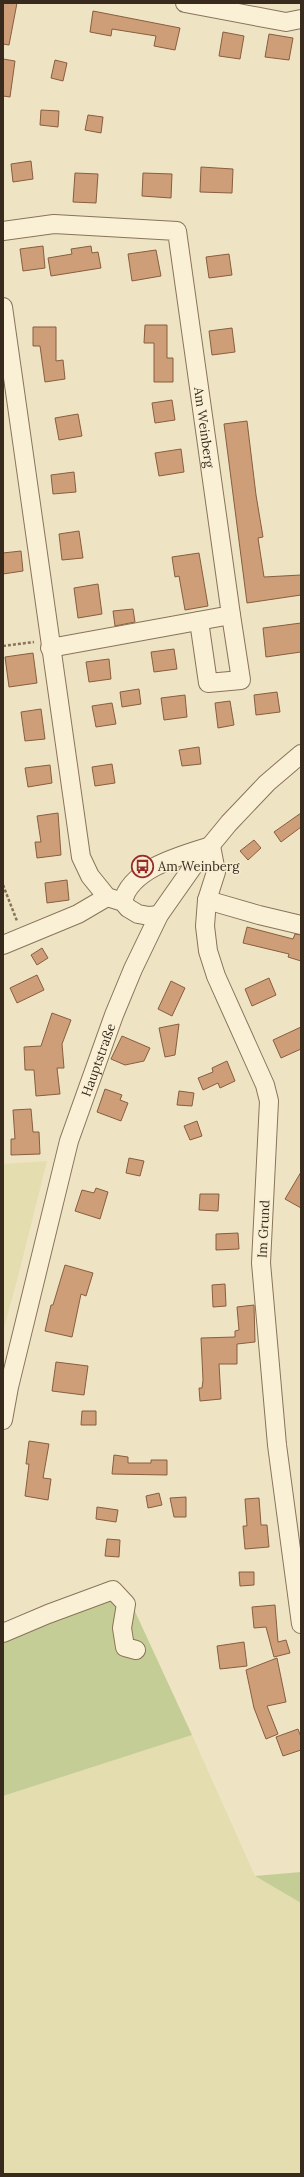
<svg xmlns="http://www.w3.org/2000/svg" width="304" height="2177" font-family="Lora,serif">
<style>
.farmland{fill:#e4ddb0}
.green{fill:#c5cd96}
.building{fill:#cd9e78;stroke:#885e3f}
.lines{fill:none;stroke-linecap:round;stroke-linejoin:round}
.minor-casing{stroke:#897459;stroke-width:20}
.path{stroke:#897459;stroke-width:2.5;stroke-dasharray:3 2;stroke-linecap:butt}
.minor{stroke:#f9f0d6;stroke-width:18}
.labels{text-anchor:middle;stroke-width:3;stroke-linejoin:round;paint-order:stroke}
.street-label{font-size:13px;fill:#382b1e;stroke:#f6edd2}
.poi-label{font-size:13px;fill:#382b1e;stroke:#f6edd2;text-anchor:start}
</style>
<rect width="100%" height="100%" fill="#eee3c3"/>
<path class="farmland" d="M47,1161L19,1273L3,1331V1164Z
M192,1735L255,1876L301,1903V2174H3V1796Z"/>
<path class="green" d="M126,1592L192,1735L3,1796V1637Z
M301,1872V1903L255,1876Z"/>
<path class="building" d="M3,3H17L9,45L3,44Z
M93,11L180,28L175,50L154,46L156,36L112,29L111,36L90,32Z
M223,32L244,36L240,59L219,56Z
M269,34L293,38L289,60L265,57Z
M3,59L15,61L10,97L3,96Z
M55,60L67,63L63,81L51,78Z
M41,110L59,111L58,127L40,125Z
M88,115L103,117L101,133L85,130Z
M31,161L33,179L13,182L11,164Z
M201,167L233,169L232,193L200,192Z
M75,173L98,174L96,203L73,202Z
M143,173L172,174L171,198L142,196Z
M43,246L45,268L23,271L20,249Z
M91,246L92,253L98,252L101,268L51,276L48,258L72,254L71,249Z
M156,250L161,276L132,281L128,254Z
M229,254L232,275L209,278L206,257Z
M145,325H167V358H173V382H154V343H144Z
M33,327H56V361L63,360L65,379L45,382L40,346H33Z
M232,328L235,352L212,355L209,331Z
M172,400L175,420L155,423L152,403Z
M78,414L82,436L59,440L55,418Z
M247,421L256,495L263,537L258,538L264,577L301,575V595L247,603L224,424Z
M181,449L184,472L159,476L155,453Z
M74,472L76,492L53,494L51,475Z
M79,531L83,558L62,560L59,534Z
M21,551L23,571L3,574V553Z
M199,553L208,606L185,610L179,576L175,577L172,557Z
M98,584L102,614L78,618L74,588Z
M133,609L135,622L115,626L113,611Z
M301,623V652L266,657L263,628Z
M174,649L177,669L154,672L151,652Z
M33,653L37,683L9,687L5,657Z
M109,659L111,679L89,682L86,662Z
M139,689L141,704L122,707L120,692Z
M277,692L280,712L256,715L254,695Z
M185,695L187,717L164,720L161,698Z
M230,701L234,725L218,728L215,703Z
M112,703L116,724L96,727L92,706Z
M41,709L45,739L25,741L21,712Z
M199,747L201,764L182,766L179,750Z
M112,764L115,783L95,786L92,767Z
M50,765L52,783L28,787L25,768Z
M58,813L61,855L37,858L35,842H41L37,816Z
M301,813V827L281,842L274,832Z
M254,840L261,848L248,860L240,851Z
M67,880L69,900L47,903L45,883Z
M247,927L293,939L295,934L301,935V961L288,957L289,954L243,943Z
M42,948L48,958L37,965L31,955Z
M37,975L44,990L17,1003L10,988Z
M269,978L276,995L252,1006L245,989Z
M171,981L185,988L172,1016L158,1009Z
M52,1013L71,1020L62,1044L64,1068H57L60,1094L36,1096L34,1070H25L24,1047L41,1046Z
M179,1024L175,1055L165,1057L159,1028Z
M301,1027V1049L281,1058L273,1040Z
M122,1036L150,1048L144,1061L125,1065L111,1059Z
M227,1061L235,1081L220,1088L218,1083L203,1090L198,1078L213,1072L212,1068Z
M105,1089L122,1095L120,1100L128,1103L121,1121L97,1112Z
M179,1091L194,1093L192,1106L177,1105Z
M31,1109L33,1132H39L40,1154L11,1155V1139H15L13,1110Z
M197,1121L202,1136L190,1140L184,1126Z
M129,1158L144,1161L140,1176L126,1173Z
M301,1172V1208L285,1199Z
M96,1188L108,1192L100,1219L75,1211L82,1190L94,1193Z
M200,1194H219L218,1211L199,1210Z
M238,1233L239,1249L216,1250V1234Z
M65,1265L93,1273L86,1296L81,1294L72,1337L45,1331L51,1305H53Z
M225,1284L226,1306L213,1307L212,1285Z
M254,1305L255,1342L237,1344V1364H219L221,1399L200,1401L199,1388H202L203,1380L201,1338L235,1337V1331L239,1330L237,1307Z
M56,1362L88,1366L84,1395L52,1391Z
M82,1411H96V1425H81Z
M29,1441L49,1444L43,1478L51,1479L48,1500L25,1496L29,1464H26Z
M114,1455L128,1457V1463H151V1460H167V1475L112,1474Z
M159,1493L162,1505L148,1508L146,1496Z
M186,1497V1517H174L170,1498Z
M259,1498L261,1525H267L269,1547L245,1549L243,1526H247L245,1499Z
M97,1507L118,1510L116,1522L96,1519Z
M107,1539L120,1540L119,1557L105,1556Z
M239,1572H254V1585L240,1586Z
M275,1605L278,1642L286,1640L290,1653L274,1657L266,1627L254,1628L252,1607Z
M244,1642L247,1666L220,1669L217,1646Z
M277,1658L286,1702L267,1706L278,1734L266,1739L254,1708L246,1670Z
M298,1729L301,1737V1750L283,1756L276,1737Z"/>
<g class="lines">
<defs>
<g id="minor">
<path d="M185,3L286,22L301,19"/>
<path id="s1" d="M3,231L54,224L177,231L231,615L50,648"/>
<path d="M3,307L81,857L90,876L107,897L123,902L128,908L138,914L149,916L159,915"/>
<path d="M199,621L208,683L241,680L231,615"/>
<path d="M211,846L216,872L207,900L205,926L208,951L216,976L265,1085L269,1101L261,1263L277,1445L301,1624"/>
<path d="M207,900L259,915L301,925"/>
<path d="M123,902C129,869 182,855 211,846"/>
<path d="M3,945L78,914L107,897"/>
<path id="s2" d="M3,1420L9,1387L69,1141L114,1015L133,969L159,915L192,868L229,823L267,783L301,754"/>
<path d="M3,1633L48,1614L113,1590L126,1604L122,1628L125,1647L136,1650"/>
</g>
</defs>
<use href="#minor" class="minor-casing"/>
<path class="path" d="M3,646L34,642
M3,885L17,921"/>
<use href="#minor" class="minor"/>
</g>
<defs>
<symbol id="bus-ring" viewBox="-11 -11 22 22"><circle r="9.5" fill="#f6edd2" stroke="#982b29" stroke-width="1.5"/><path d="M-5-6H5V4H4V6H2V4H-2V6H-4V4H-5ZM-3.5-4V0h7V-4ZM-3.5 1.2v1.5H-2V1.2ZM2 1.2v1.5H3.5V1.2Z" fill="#982b29"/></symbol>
</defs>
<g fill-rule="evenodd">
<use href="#bus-ring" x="130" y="854" width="25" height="25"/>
</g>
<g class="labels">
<g class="street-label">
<text dy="5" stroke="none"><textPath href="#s1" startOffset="373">Am Weinberg</textPath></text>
<text dy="5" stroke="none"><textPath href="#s2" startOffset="373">Hauptstraße</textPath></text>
<text transform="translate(263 1229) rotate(-87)" y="5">Im Grund</text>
</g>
<g class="poi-label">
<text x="158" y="871">Am Weinberg</text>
</g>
</g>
<rect width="304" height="2177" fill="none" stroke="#382b1e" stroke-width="8"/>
</svg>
